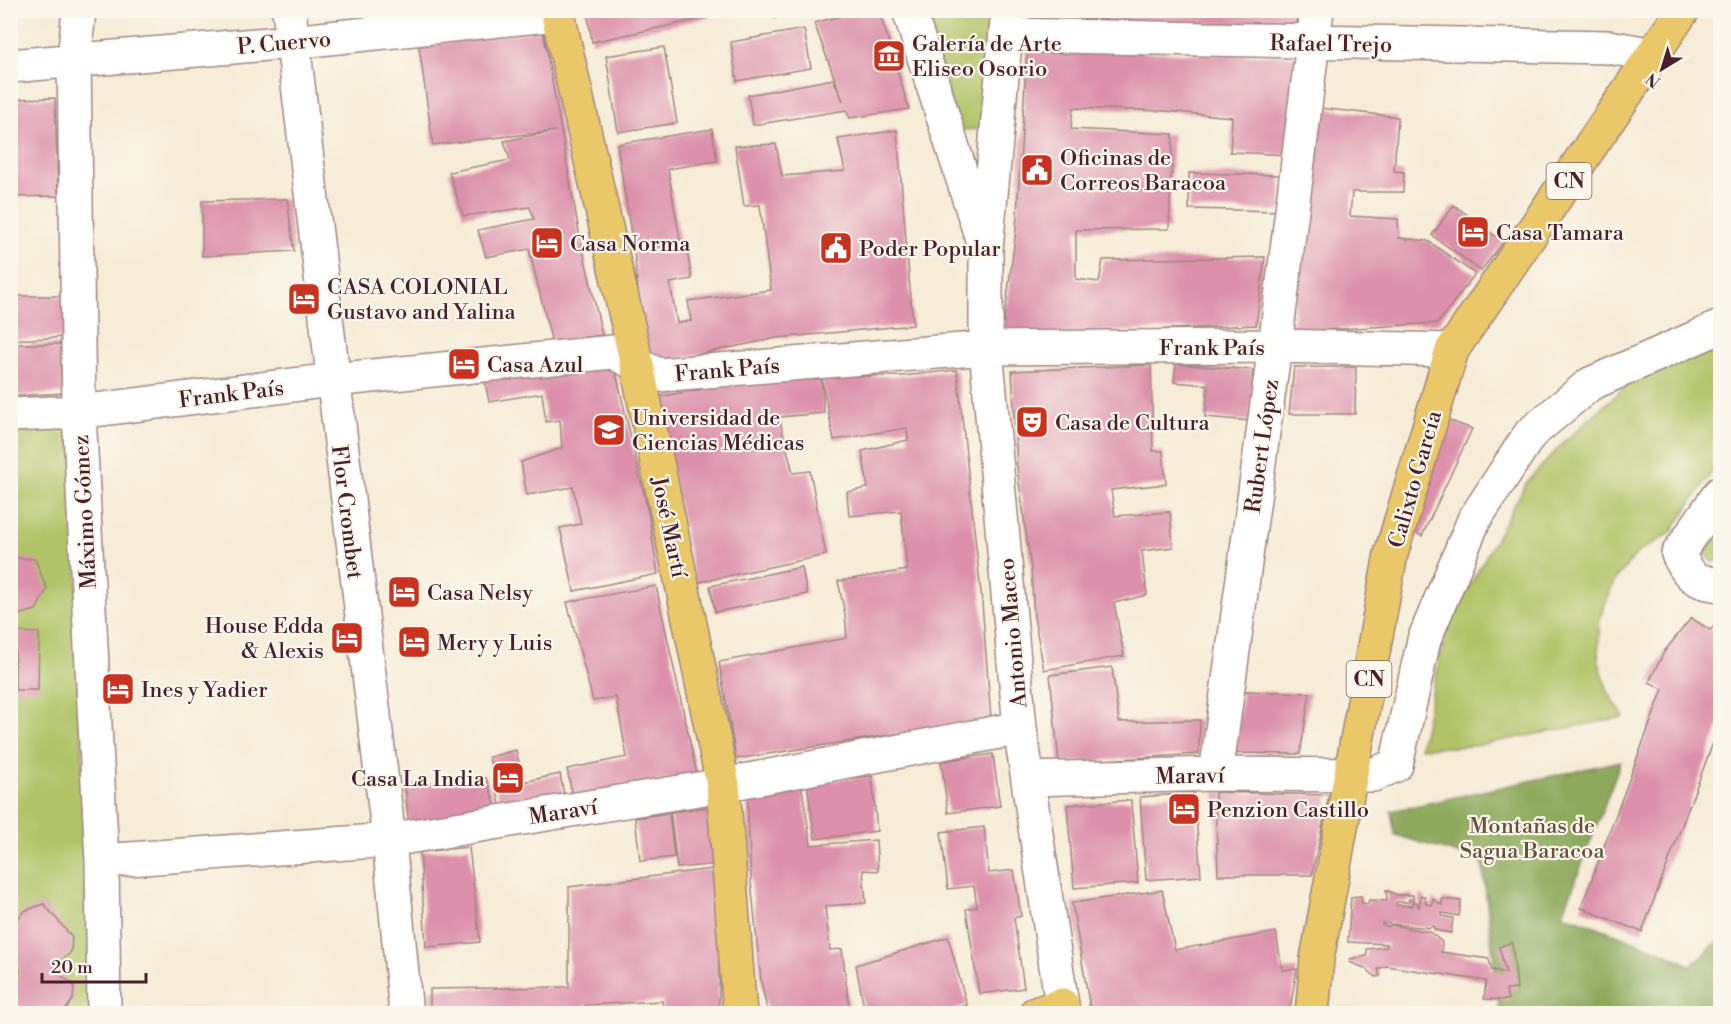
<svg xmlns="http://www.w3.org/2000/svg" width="1731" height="1024" font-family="'Libre Bodoni',serif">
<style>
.green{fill:#b1c366;stroke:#7e7148;stroke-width:1.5}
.forest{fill:#8ca95b;stroke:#6b6443;stroke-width:1.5}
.building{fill:#dc90ab}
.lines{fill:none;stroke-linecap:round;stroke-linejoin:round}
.minor-casing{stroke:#a08681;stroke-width:36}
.major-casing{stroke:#a08681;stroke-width:36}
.minor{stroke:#fff;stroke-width:33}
.major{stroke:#eac769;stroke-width:33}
.labels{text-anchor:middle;stroke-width:4.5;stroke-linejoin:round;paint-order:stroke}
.shield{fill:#fbf7ec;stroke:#7f6065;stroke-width:1.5}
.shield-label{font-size:21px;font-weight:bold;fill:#4a1f2b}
.street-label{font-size:22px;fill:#4a1f2b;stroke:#fbf7ec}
.poi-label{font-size:22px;fill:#4a1f2b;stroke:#fbf7ec;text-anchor:start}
.park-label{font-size:22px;fill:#69503d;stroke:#fbf7ec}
</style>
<rect width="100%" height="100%" fill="#fbf7ec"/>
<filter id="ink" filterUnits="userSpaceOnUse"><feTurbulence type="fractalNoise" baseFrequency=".0167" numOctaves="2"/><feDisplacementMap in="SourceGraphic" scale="12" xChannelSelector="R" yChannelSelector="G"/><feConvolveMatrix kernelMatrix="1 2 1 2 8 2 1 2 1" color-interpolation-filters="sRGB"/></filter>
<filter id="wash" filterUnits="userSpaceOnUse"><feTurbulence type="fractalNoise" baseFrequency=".008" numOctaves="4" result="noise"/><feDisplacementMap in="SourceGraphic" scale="24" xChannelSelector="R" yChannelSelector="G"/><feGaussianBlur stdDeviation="1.35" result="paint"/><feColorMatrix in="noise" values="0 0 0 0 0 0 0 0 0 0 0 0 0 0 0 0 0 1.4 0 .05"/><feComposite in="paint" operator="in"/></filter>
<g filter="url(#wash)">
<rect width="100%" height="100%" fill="#f6ecd7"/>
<path class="green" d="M926,11H989L980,129L959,130Z
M1720,346V460L1671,533L1638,552L1614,581L1600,618L1598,659L1608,692L1624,717L1474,746L1420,748L1446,629L1527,482L1567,439L1643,371Z
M72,421L91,1013H11L10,430Z
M1720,518V561L1712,562L1704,551L1709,533Z"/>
<path class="forest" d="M1621,761L1563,914L1663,952L1691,966L1720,939V1013H1500L1482,861L1395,835L1391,811Z"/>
<g id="blocks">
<path class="building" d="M225,10H272V13L225,15Z
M587,10H709L710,17L592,42Z
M774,10H808V12L774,18Z
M865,10H879L909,109L850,118L846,110L753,125L748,95L833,79L843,101L814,23Z
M1036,10H1298L1297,26L1036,21Z
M804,29L811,68L737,81L731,42Z
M543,30L579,232L602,335L552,343L529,249L486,257L478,230L534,219L530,207L463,216L449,172L510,160L504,141L555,131L433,145L419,46Z
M664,47L677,123L618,132L606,56Z
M1027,49L1300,56L1290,155L1230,152L1232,117L1164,111L1073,108L1071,129L1173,134L1169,229L1076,230V279L1099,282L1103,260L1265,257L1256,325L1002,337L1016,230Z
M55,98L58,196L10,197V99Z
M1319,108L1398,117L1394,171L1404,172L1403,192H1352L1350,216L1398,219L1399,238L1428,241L1475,274L1438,323L1291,332Z
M712,129L717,161L668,169L682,252L687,251L692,279L670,283L677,323L691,321L688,301L771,290L760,205L744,206L735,146L776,144L782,176L845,171L838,139L897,130L913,325L777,338L650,364L641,327L635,259L617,144Z
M1189,173L1281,175V211L1189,209Z
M287,199L294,251L202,256V201Z
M1454,205L1503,242L1481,271L1432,235Z
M10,296H65L68,337L10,340Z
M10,344H66L67,393L10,396Z
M614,364L648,512L658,574L574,591L560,528L581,524L573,487L527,495L521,462L562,448L560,420L546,422L542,393L489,402L484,377Z
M1176,364L1253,370L1250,421L1205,417L1208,385L1174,382Z
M1151,365L1153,451H1163L1166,484L1111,490L1115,516L1170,512L1173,547L1142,551L1147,595L1114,603L1124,656L1044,670L1034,617L1031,569L1017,467L1012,371Z
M1294,367H1356L1355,414H1289Z
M957,370L982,602L991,719L736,759L719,662L847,638L845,614L838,581L907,570L901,511L849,516L847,492L868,488L862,451L908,440L907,428L834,440L821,376L824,413L779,417L793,473L810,471L826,555L695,583L657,397L720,386L821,376H902Z
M1445,419L1472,429L1422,536L1410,530Z
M10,558L35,559L47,589L36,610L10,617Z
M802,567L807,594L715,612L710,586Z
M656,586L697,774L573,798L567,769L627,757L616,697L593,701L567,602Z
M1691,618L1710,630L1720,621V724L1642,932L1581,908L1663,689L1649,682L1664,652Z
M15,632L39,633L38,690H15Z
M1112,667L1119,722L1200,720L1199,754L1059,763L1050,675Z
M1242,691L1310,693L1300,754L1235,753Z
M516,750L523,782L560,774L565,799L502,813L489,757Z
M993,754L1000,806L948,813L941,761Z
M872,776L877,831L815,839L807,783Z
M486,778L496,807L480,808L479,817L409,828L405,786Z
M801,783L811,845L876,840L878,871L863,870L866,903L825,906L830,950L842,949L850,1014H768L761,981L751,881L747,791Z
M1215,792L1329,795L1312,875H1218Z
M1194,793L1201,876L1146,880L1140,797Z
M1131,800L1138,883L1074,888L1067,805Z
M709,807L717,864L677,868L670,812Z
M669,813L674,857L640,861L635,818Z
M984,827L989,873L1014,870L1021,916L1014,918L1024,988L979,994L966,909L977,907L974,886L948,889L941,832Z
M469,847L480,942L426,947L420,852Z
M719,868V1014H664L662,1001L585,1005V1014H430V989L569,987V887Z
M1162,890L1175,950L1276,932L1282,970L1297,969L1289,1014H1091L1072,903Z
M1386,890L1397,895H1413V900L1409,899V902H1396V905L1412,906V902H1416L1419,907L1421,895L1425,897L1426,904L1432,905L1433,899L1442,905V899L1461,901L1459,916L1442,913V916L1453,918L1451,933L1435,930L1433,926L1428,928L1382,923V925L1388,927L1392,925L1430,932L1442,942L1441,952L1489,959L1492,970L1506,973L1499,947L1512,942L1517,989L1506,990L1508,1000L1484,999L1486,981L1386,966L1378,969L1380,976L1376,977L1365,968L1349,962L1350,959L1367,956V949L1387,947V944L1348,942L1351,897L1361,896L1362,903L1368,904L1369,900L1387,901Z
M44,904L72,937L71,952L53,969L74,985L73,999L63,1014H26L10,1000L20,970L10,952V928L24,911Z
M948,937L967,1005L942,1014H865L856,965Z"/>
</g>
</g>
<g filter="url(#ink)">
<use href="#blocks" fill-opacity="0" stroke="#a08681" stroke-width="1.5"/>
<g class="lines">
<defs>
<path id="minor" d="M79,10L74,60L79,412L102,861L104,1014
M289,10L389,840L406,1014
M909,10L981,236
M1008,10L986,249V348L1020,728L1062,1005
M1006,35L1608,47L1655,55
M10,66L291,42L557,14
M10,415L79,412L332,380L613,352L658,375L986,348L1275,346L1452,350
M1720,493L1678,554C1690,578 1694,581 1720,585
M1216,774L1275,346L1317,10
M1029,779L1216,774L1373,775L1396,765L1424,640L1474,520L1530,434L1590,384L1720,327
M102,861L389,840L723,785L1020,728"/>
<path id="major" d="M557,10L637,365L723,785L740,1014
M1035,1014L1062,1005L1063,1014
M1312,1014L1317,959L1391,554L1452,350L1683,10"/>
</defs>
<use href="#minor" class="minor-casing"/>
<use href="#major" class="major-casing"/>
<use href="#minor" class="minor"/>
<use href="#major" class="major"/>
</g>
</g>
<defs>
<symbol id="museum-square" viewBox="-11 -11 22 22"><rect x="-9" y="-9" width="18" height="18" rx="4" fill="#c8321e" stroke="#fbf7ec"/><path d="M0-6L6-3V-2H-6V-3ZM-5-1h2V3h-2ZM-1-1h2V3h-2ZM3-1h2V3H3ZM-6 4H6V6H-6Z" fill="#fff"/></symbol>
<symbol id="civic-square" viewBox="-11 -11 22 22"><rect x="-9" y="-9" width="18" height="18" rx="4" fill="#c8321e" stroke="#fbf7ec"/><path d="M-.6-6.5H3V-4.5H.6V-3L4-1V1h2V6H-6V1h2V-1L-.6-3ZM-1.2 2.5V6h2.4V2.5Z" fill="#fff"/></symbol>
<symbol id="hotel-square" viewBox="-11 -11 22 22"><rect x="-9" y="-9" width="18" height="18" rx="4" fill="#c8321e" stroke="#fbf7ec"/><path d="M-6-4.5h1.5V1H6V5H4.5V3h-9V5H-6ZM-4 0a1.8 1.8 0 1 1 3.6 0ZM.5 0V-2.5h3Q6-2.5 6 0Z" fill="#fff"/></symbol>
<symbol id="theatre-square" viewBox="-11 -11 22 22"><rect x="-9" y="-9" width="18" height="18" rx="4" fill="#c8321e" stroke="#fbf7ec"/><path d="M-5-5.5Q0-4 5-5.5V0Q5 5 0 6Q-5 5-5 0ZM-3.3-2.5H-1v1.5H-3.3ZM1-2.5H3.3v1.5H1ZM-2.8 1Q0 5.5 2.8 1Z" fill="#fff"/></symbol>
<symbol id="university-square" viewBox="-11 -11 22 22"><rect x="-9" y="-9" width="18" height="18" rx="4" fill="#c8321e" stroke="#fbf7ec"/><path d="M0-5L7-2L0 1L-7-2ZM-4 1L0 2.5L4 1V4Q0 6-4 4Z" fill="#fff"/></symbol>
</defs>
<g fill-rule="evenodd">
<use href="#museum-square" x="870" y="37" width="38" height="38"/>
<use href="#civic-square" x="1018" y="151" width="38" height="38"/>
<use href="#hotel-square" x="1454" y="213" width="38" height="38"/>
<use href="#hotel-square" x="528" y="224" width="38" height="38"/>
<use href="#civic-square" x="817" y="229" width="38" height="38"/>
<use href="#hotel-square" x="285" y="280" width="38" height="38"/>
<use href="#hotel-square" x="445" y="345" width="38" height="38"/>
<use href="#theatre-square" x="1013" y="403" width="38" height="38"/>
<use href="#university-square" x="590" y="411" width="38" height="38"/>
<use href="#hotel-square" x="385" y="573" width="38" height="38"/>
<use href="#hotel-square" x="328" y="619" width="38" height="38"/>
<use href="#hotel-square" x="395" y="623" width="38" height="38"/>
<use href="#hotel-square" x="99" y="670" width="38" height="38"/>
<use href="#hotel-square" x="489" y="759" width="38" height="38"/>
<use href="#hotel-square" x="1165" y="790" width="38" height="38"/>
</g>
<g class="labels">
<g class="shield">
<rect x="1546.5" y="163" width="45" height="36" rx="4.5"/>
<rect x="1346.5" y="661" width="45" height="36" rx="4.5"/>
</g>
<g class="shield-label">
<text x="1569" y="188">CN</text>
<text x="1369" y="686">CN</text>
</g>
<g class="street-label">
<text transform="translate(284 42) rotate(-5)" y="8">P. Cuervo</text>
<text transform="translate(1331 43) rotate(1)" y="8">Rafael Trejo</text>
<text x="1212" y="355">Frank País</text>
<text transform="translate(727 369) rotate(-5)" y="8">Frank País</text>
<text transform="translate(231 393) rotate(-7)" y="8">Frank País</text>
<text transform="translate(1261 446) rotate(-82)" y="8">Rubert López</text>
<text transform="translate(1414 479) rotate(-74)" y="8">Calixto García</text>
<text transform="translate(84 512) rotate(-93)" y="8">Máximo Gómez</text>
<text transform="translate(348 512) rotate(83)" y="8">Flor Crombet</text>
<text transform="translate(670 527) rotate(78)" y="8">José Martí</text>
<text transform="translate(1012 633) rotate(-95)" y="8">Antonio Maceo</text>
<text transform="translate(1190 775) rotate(-1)" y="8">Maraví</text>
<text transform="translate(563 811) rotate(-9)" y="8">Maraví</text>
</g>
<g class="poi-label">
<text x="912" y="51">Galería de Arte<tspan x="912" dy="25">Eliseo Osorio</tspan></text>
<text x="1060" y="165">Oficinas de<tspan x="1060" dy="25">Correos Baracoa</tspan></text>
<text x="1496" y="240">Casa Tamara</text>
<text x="570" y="251">Casa Norma</text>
<text x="859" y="256">Poder Popular</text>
<text x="327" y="294">CASA COLONIAL<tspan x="327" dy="25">Gustavo and Yalina</tspan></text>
<text x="487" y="372">Casa Azul</text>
<text x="632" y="425">Universidad de<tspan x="632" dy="25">Ciencias Médicas</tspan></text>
<text x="1055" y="430">Casa de Cultura</text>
<text x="427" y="600">Casa Nelsy</text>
<text x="324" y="633" text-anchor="end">House Edda<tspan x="324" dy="25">&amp; Alexis</tspan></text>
<text x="437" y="650">Mery y Luis</text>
<text x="141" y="697">Ines y Yadier</text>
<text x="485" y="786" text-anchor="end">Casa La India</text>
<text x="1207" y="817">Penzion Castillo</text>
</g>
<g class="park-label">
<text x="1532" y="833">Montañas de<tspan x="1532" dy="25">Sagua Baracoa</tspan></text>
</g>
</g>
<rect width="1731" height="1024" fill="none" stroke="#fbf7ec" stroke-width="36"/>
<g transform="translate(1662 69) rotate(218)" stroke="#fbf7ec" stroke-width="4.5" paint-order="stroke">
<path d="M0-4.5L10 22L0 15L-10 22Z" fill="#4a1f2b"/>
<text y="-9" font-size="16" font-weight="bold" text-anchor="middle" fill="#4a1f2b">N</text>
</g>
<path d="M42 973v9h104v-9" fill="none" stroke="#4a1f2b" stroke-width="3"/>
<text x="51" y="973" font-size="18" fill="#4a1f2b" stroke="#fbf7ec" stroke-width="4.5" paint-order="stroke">20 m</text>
</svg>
